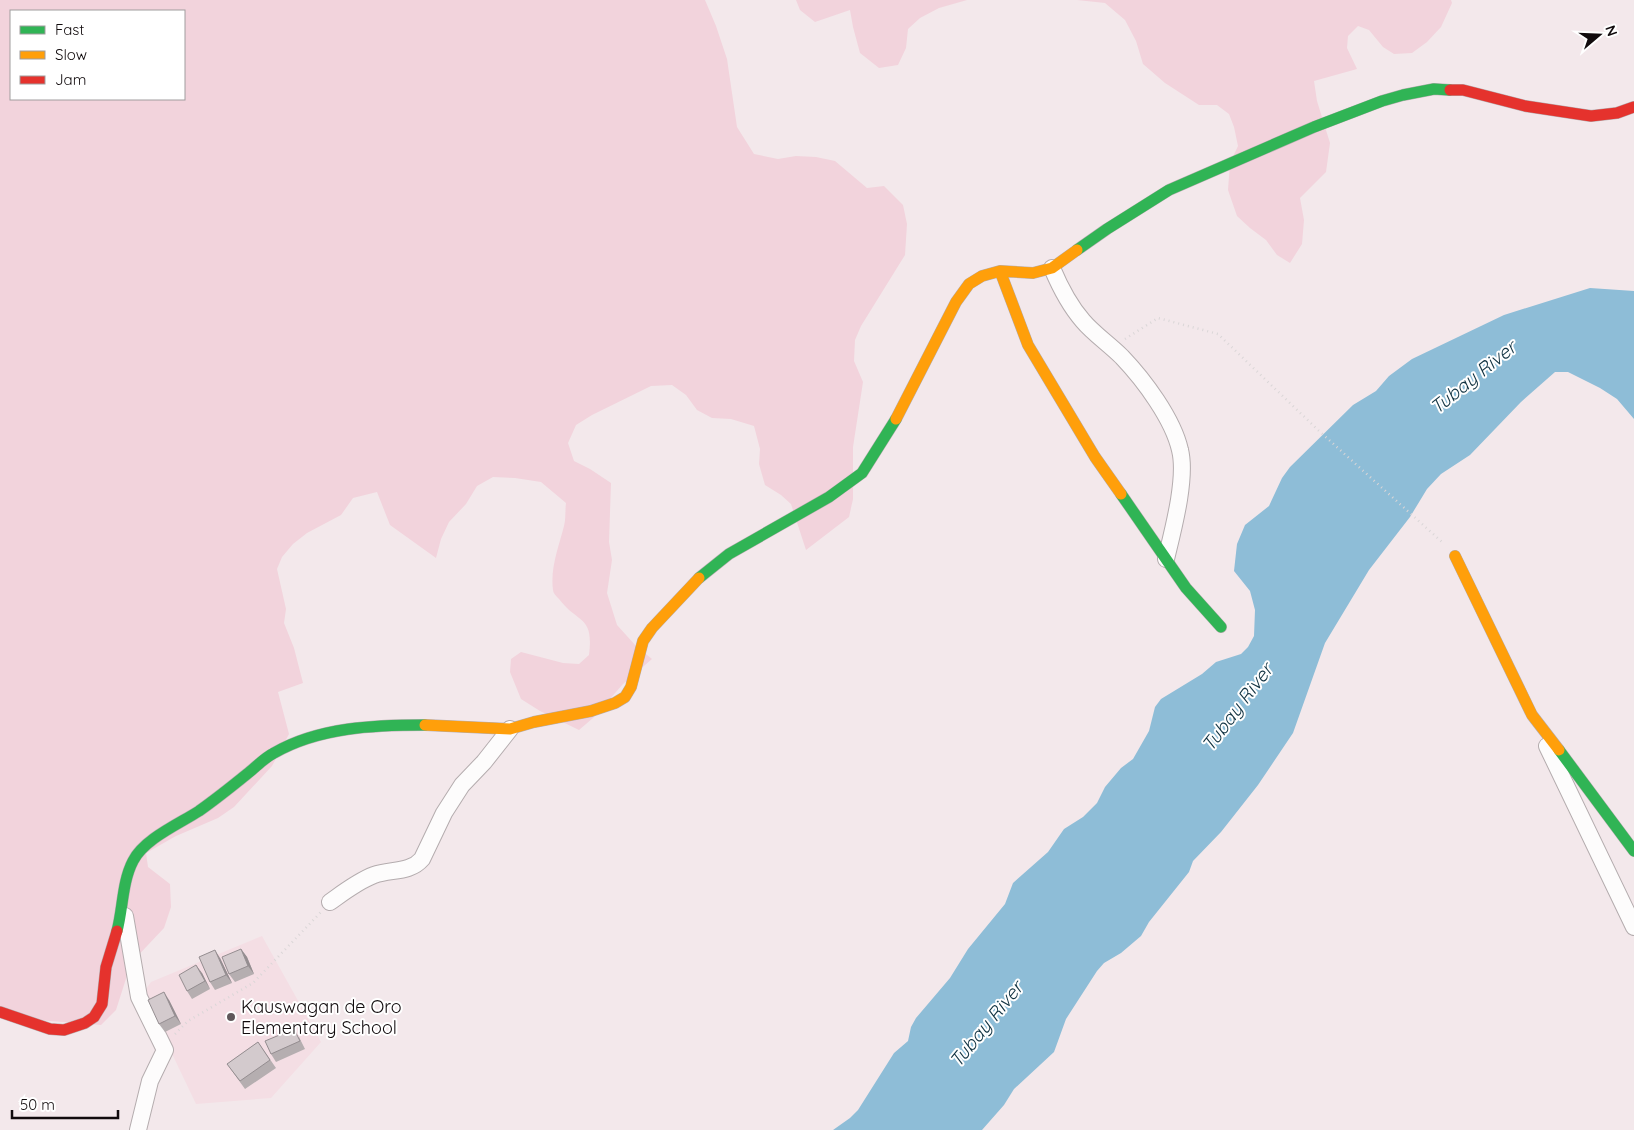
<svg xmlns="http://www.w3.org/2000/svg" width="1634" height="1130" font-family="Quicksand,sans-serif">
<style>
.built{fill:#f4dee4}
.green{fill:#f2d3dc;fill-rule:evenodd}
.water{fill:#8ebdd7}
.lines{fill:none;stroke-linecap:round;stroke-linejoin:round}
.street-casing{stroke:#b4acae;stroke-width:18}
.fast-casing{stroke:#b4acae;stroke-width:12}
.slow-casing{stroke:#b4acae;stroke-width:12}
.jam-casing{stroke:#b4acae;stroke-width:12}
.path{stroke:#dad6d7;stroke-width:2.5;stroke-dasharray:1 4;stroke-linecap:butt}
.street{stroke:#fdfcfc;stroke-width:16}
.fast{stroke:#30b455;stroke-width:11}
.slow{stroke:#ff9f0a;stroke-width:11}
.jam{stroke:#e5322d;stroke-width:11}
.wall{fill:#b5aeb0}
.shaded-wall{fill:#948d90}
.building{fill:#d3cacd;stroke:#948d90}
.poi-dot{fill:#60585b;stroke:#fff;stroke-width:2}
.labels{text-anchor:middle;stroke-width:4;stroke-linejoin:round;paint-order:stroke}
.poi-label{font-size:18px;fill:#110b0d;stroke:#fff;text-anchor:start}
.water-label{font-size:19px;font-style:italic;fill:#0f3140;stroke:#fff}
</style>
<rect width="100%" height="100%" fill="#f3e8eb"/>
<path class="built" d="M262,936L321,1042L271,1098L196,1104L143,993L151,982Z"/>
<path class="green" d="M0,0H705L716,26L727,59L737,127L754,154L778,159L796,156L816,157L835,161L867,188L884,186L903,205L907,224L905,255L861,326L855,340L854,361L863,382L853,447V499L849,517L806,550L791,504L781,495L765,485L759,464L760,449L754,426L731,419L712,418L697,410L686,395L672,385L651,386L592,415L576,425L568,443L574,461L590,469L611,483L609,542L612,560L607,593L617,625L636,646L652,659L623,684L593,718L579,730L540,711L521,699L510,672L511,659L521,652L563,663L579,664L589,655C594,615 578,624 559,599C556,596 553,593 553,590C550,568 559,546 564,526C566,519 565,510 566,503L541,482L515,478L493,477L477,486L466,504L449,522L441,539L436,558L390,525L377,492L353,498L341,515L307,533L293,544L282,557L277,569L286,609L284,623L294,648L303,683L278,692L289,734L272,766L234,807L218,818L176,836L146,853L148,867L170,884L171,907L164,928L131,963L116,1010L101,1025L0,1017ZM11,11H184V99H11Z
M796,0H967L939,8L920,18L908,29L906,48L898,65L879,68L860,53L853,27L850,10L815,22L800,10Z
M1077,0H1451L1452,3L1441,27L1427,42L1412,53L1394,54L1383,47L1369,30L1358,26L1348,36L1347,48L1357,69L1314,81L1317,101L1330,143L1326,172L1300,198L1304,220L1302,244L1290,263L1277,255L1266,240L1250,228L1237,216L1228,190L1230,163L1238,146L1234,127L1229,114L1217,105H1199L1165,83L1143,64L1136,41L1125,20L1105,3Z"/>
<path class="water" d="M1590,288L1634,291V419L1617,399L1600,388L1568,372H1555L1521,402L1470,455L1441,474L1427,489L1410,517L1369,570L1325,643L1293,733L1258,785L1221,832L1193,861L1189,872L1149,922L1141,936L1121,953L1104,963L1097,971L1066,1019L1054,1052L1014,1089L1004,1105L982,1130H833L850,1118L858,1110L894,1053L908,1041L911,1027L916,1018L950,978L968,949L1005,904L1013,883L1048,852L1064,829L1083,817L1097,803L1105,787L1121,768L1133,759L1149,731L1155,707L1161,699L1202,674L1216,662L1241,654L1248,647L1254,636L1255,610L1250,591L1234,571L1237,544L1245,525L1269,506L1282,478L1290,467L1353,405L1376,391L1389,376L1412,359L1504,315Z"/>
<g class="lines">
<defs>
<path id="street" d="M1052,268C1060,287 1069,305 1083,321C1094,334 1109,344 1122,357C1144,380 1173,419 1180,450C1187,478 1173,530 1166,559
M1547,746L1634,927
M330,902C344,892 358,881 374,875C391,869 410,873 422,859L444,813L462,785L484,762L510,729
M125,916L139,997L165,1050L150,1081L138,1130"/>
<path id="fast" d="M1077,250L1107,229L1169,190L1314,127L1382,101L1403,95L1434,89L1450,90
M1121,494L1186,588L1221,627
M699,578L729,554L829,497L862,473L896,419
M1559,750L1634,851
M117,931C123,909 122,882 133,861C144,839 179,824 199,811C216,799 231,787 247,774C256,767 264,758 274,753C319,727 375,725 425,725"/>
<path id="slow" d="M1000,271L1028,345L1095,457L1121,494
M896,419L956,302L969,284L982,276L1000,271L1033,273L1052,268L1077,250
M1455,556L1532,715L1559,750
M425,725L510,729L534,722L591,711L615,703L625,697L631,687L643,641L652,628L699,578"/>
<path id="jam" d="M1450,90H1463L1525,106L1591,116L1617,113L1634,107
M0,1012L50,1029L64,1030L85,1023L94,1017L102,1004L106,967L117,931"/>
</defs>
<use href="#street" class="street-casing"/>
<use href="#fast" class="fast-casing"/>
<use href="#slow" class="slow-casing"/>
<use href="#jam" class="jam-casing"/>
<path class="path" d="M1125,339L1158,318L1218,334L1318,430L1442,542
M175,1034L188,1021L253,983L321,912"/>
<use href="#street" class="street"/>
<use href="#fast" class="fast"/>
<use href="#slow" class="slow"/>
<use href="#jam" class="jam"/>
</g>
<path class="wall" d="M241,949L247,957L254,974L235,982L229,974Z
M220,958L232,983L215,990L210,982Z
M202,973L210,989L192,999L187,991Z
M169,1000L181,1024L165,1032L159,1024Z
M299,1037L305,1049L276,1062L271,1054Z
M258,1042L276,1068L245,1089L227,1064Z"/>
<path class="shaded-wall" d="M241,949L247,957L254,974L248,966Z
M215,950L220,958L232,983L226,975Z
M196,965L202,973L210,989L205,981Z
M164,992L169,1000L181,1024L175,1016Z"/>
<path class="building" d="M241,949L248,966L229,974L222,957Z
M215,950L226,975L210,982L199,957Z
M196,965L205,981L187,991L179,975Z
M164,992L175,1016L159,1024L148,1000Z
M294,1029L300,1041L271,1054L265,1041Z
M258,1042L270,1060L240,1081L227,1064Z"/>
<circle class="poi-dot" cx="231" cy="1017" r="5"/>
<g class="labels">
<g class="poi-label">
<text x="241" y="1013">Kauswagan de Oro<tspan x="241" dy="21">Elementary School</tspan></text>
</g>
<g class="water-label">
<text transform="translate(1473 377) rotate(-39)" y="7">Tubay River</text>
<text transform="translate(1237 707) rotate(-53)" y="7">Tubay River</text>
<text transform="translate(986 1024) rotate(-51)" y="7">Tubay River</text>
</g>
</g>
<rect x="10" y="10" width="175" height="90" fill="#ffffff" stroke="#a09d9e"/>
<rect x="20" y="26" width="25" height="8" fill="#30b455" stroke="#a09d9e"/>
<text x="55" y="35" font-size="15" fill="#110b0d">Fast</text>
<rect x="20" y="51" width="25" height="8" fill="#ff9f0a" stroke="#a09d9e"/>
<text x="55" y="60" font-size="15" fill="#110b0d">Slow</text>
<rect x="20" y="76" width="25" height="8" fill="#e5322d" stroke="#a09d9e"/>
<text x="55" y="85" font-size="15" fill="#110b0d">Jam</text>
<g transform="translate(1599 35) rotate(71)" stroke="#ffffff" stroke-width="4" paint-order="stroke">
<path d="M0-4L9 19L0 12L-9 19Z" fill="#110b0d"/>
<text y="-8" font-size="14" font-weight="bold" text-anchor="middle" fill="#110b0d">N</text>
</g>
<path d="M12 1110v8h106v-8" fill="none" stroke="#110b0d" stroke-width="2.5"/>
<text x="20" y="1110" font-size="15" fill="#110b0d" stroke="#ffffff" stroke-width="4" paint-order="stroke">50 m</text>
</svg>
